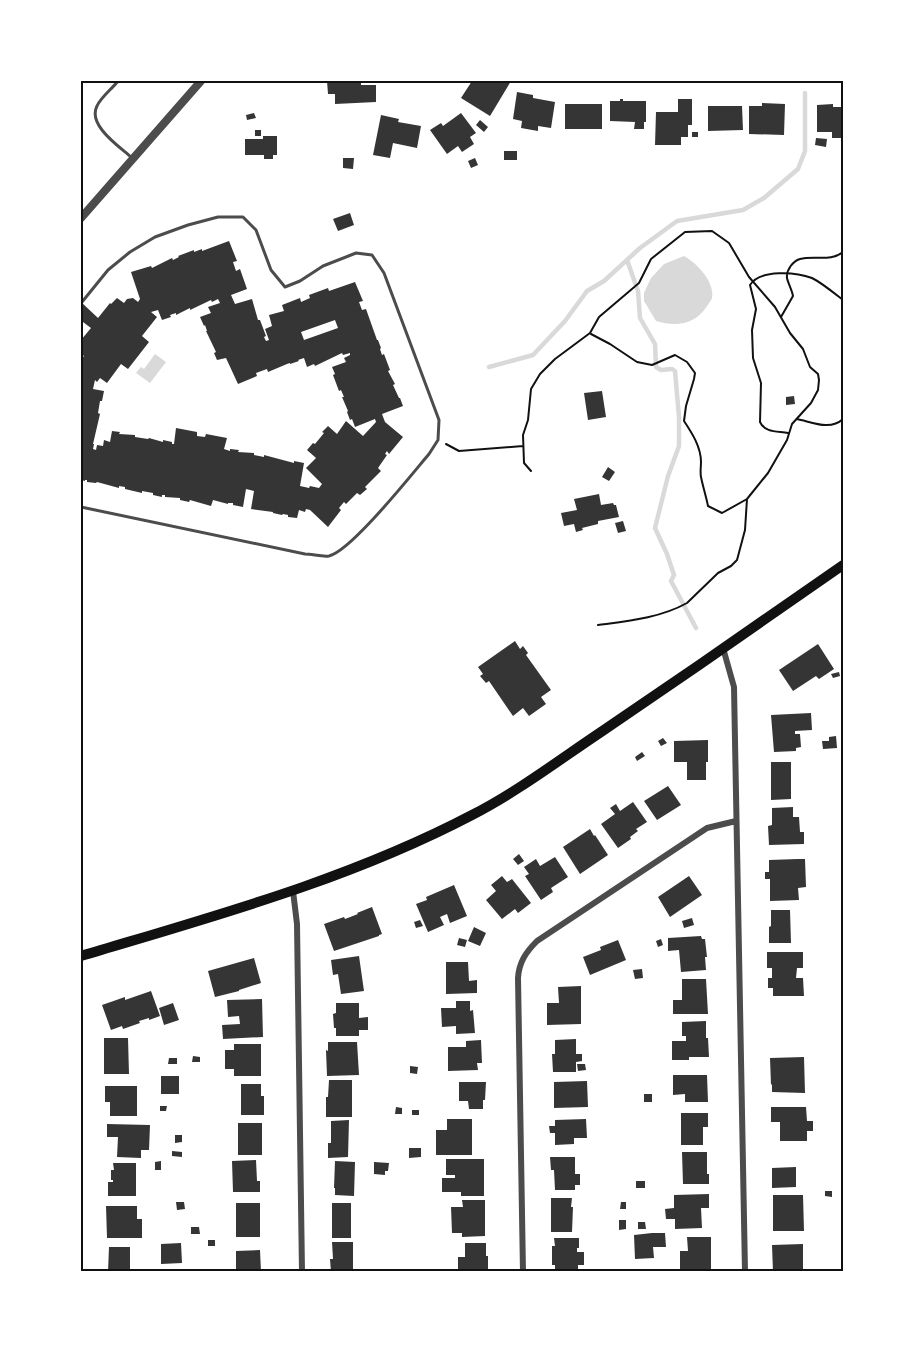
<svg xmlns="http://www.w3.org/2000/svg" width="924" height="1353" font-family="'Noto Serif',serif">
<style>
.water{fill:#d9d9d9}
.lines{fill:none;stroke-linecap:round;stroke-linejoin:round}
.stream{stroke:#d9d9d9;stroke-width:4.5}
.building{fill:#353535;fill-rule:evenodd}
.path{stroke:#111;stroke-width:2}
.service{stroke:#4c4c4c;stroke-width:3}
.minor{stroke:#4c4c4c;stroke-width:6}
.tertiary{stroke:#4c4c4c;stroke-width:8}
.primary{stroke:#111;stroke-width:10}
.neatline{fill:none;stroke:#111;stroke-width:2}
</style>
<rect width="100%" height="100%" fill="#fff"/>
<path class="water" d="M684,256C697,263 715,282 712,298C712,299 707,306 707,306C695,325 676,327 656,321L644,301V293L651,278L664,264Z
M155,354L166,362L150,383L136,373L141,367L144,369Z"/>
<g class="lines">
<path class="stream" d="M627,260L638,291L640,318L655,344L656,367L661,370L672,369L675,371L679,417V446L668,476L655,528L667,554L674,575L671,581L696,628
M489,367L533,355L565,321L587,291L604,281L640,248L677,221L743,210L764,198L798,169L805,151V93"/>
</g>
<path class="building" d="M327,81H361V85H376V102L335,104V94H328Z
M472,81H511L490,116L461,98Z
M517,92L533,95V98L555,102L551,128L538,126V131L521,128L522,121L513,119Z
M620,99H623V101H646V122H644V129H634L635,122L610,121V101H620Z
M678,99H692V125H688V137H681V145H655L656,112H678Z
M762,103L785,104L784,135L749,134V106H762Z
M565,104H602V129H565Z
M833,104V107H843V133H841V138H832V132H817V105Z
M708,106H742L743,130L708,131Z
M254,113L256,118L247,120L246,115Z
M461,113L476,133L470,137L474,144L462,152L458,146L447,154L430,130L441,123L443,126Z
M381,115L399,119L398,122L421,126L417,148L393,143L390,158L373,155Z
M480,120L488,127L484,132L476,125Z
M255,130H261V136H255Z
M692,132H698V137H692Z
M263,136H277V155H273V159H264V155H245V139H263Z
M816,138L827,139L826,147L815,145Z
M504,151H517V160H504Z
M343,158H354L353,169L343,168Z
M475,158L478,165L471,168L468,161Z
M350,213L354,225L338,231L333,219Z
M229,241L237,261L233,262L236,271L240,269L247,289L231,295L235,304L252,299L258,320H260L266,336L264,337L266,341L269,340L265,329L272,326L269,315L284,311L282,305L300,298L301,302L310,298L309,295L328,288L329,291L355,282L363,301L359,302L362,310L366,309L377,340H378L381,348L380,349L382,355L384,354L390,370L388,371L395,384L393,385L399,398H400L403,406L382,414L385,422L403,437L389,454L387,451L385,454L387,455L378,468L381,471L365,487L367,489L360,495L357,493L346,504L344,502L339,508L341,510L328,527L310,510L306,509L305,512L299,510L297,518L288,517V515L283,514L282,515L273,513V512L251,509L254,491L246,489L243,507L233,505V503H228V504L213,500L211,506L190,500L189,502L180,500V498L165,497V495H162V497L153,495V493L142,491V493L125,489V487L119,486V488L97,482L96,483L87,482V480H85V481L81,480V359L84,356L81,354V340L91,328L83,322L81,324V302L98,318L110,303L111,304L117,298L124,303L127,299L133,298L138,302L140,299L131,272L151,266L152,268L172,258L173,260L179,257L178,256L194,250V252L202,249V251ZM218,299L220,303L208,307L211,313L200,317L204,326L205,325L207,331H206L216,352L214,353L217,360L226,358L238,384L257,376L256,373L267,369L268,372L287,364L290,363V364L299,361L298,360L304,358L307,367L314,364L315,366L342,353L343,355L350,353V355L344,358L346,362L332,367L335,374L333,375L339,391L341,390L344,397H342L348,411L347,412L350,420L352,419L355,427L375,419L376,422L363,436L346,421L337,434L328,426L322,432L324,433L315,444L313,443L307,450L316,458L306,468L322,484L319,488L310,486L309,488L300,486L304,463L294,461V463L264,455V457L254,455V453L238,452L239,450L230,449V451L224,449L227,438L206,434L205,437L197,436V432L176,428L174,444H172V442L163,440V442L149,438L148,439L135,437V435L119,434L120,432L112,431L110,442L104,440L103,446L97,445L96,450L93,449L94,444H93L100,414L98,413L100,401H102L104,391L93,389L95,380L97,382L100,378L107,383L121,364L128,369L149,342L142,336L157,317L151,312L158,310L162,320L171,317L170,315L176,313V315L190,308V310L211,300L212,302ZM335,320L338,328L304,340L301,332Z
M602,391L606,417L588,420L584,393Z
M794,396L795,404L786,405V397Z
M608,467L615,472L609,481L602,477Z
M599,494L601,505L613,503L614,505H616L619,517L598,521V524L582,528L583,530L576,532L574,524L564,526L561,513L577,510L574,499Z
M623,521L626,531L618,533L615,523Z
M515,641L520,649L523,646L528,653L526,655L551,690L541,697L546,704L529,716L523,708L513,716L489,681L486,683L480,676L483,674L478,667Z
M818,644L834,669L819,679L816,676L793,691L779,670Z
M839,672L840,676L833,678L831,674Z
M811,713L812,730L795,731V734H800L801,747L796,748V751L774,752L771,715Z
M836,736L837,748L823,749L822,741H829V737Z
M663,738L667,743L661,746L658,741Z
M708,740V762H706V780H687V762H674V741Z
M642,752L645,756L637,761L635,757Z
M771,762H791V799L771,800Z
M668,786L681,805L657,820L644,801Z
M633,802L647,822L636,829L638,831L630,837L631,839L618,848L601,824L615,814L610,808L616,804L620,811Z
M793,807V817H799L800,832H804V844L769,845L768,826L772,825V808Z
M590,829L594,836L595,835L608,855L580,874L563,847Z
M519,854L524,861L518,865L513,859Z
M555,857L568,877L551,888L553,892L541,900L525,876L529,874L524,867L536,859L540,866Z
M798,859H805L806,887L798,888L799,900L770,901V879H765V872H769V860Z
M502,876L507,882L512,879L531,903L518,913L515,909L502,919L486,900L496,891L491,885Z
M689,876L702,895L670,917L658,897Z
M454,885L467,916L450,923L447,914L440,917L444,925L428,932L416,904L427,900L426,897Z
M372,907L382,934L379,935V936L334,951L324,924L344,917L345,919L358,914L357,913Z
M771,910H790L791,943H769V927L771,926Z
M692,918L694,925L684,928L682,921Z
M420,920L423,926L416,928L414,922Z
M474,927L486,933L480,946L468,941Z
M701,936L702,939H705L707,957H705L706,970L681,972L679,950L668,951V938Z
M459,938L467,940L465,947L457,945Z
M661,939L663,945L658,947L656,941Z
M618,940L626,960L590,975L583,957L601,950L600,947Z
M767,952H803V968H797L796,978H803L804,996H773V988H768V978H772V968H767Z
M359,956L364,991L341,994L338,974L333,975L331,960Z
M254,958L261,983L239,990V991L215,997L208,971Z
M446,962H468L469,981L477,980V993L446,994Z
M642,969L643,978L635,979L633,970Z
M682,979H706L708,1014H673V1000H682Z
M581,986V1024L547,1025V1003H559L558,987Z
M151,991L160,1016L149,1020V1018L139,1021L140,1023L123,1029L122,1026L111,1030L102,1005L125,997V1000Z
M262,999L263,1037L223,1039L222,1025L240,1024L239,1016L228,1017L227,1000Z
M456,1001H470V1011L473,1010L475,1033L456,1034V1026L442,1027L441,1008H456Z
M173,1003L179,1020L164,1025L159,1008Z
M336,1003H359V1018L368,1017V1030H359V1036H336V1028H334L333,1014L336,1013Z
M706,1021V1038H708L709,1057H689V1060H672V1041H686V1036H682V1022Z
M104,1038H128L129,1074H104Z
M576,1039V1054H582V1061L576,1062V1072H553L552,1054H555V1040Z
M481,1040L482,1063H477L478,1070L448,1071V1047H466V1041Z
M328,1042H357L359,1075L327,1076L326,1050L328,1051Z
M234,1044H261V1076H234V1069H225V1050H234Z
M193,1056L200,1057V1062H192Z
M804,1057L805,1093L772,1092V1084L771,1085L770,1058Z
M169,1058H177V1064H168Z
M577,1064H585L586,1070L578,1071Z
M410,1066L418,1067L417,1074L410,1073Z
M673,1075H707L708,1102H685V1094L673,1095Z
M161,1076H179V1094H161Z
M329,1080H352V1117H326V1097H328Z
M587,1081L588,1107L554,1108V1082Z
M459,1082H486L485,1100H483V1109H469L468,1101H459Z
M241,1084H261V1096H264V1115H241Z
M105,1086H137V1116H110V1102H105Z
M644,1094H652V1102H644Z
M160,1106H167L166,1111H160Z
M396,1107L402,1108V1114H395Z
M771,1107H806L807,1121H813V1131H807V1141H780V1122H771Z
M412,1110H419V1115H412Z
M681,1113H708V1127H703V1145H681Z
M447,1119H472V1155H436V1130H447Z
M586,1119L587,1138H574V1144L555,1145V1133H550L549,1126H555V1120Z
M349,1120L348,1157L328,1158V1143H331V1121Z
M238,1123H262V1155H238Z
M107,1124L150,1125L149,1150H141V1158L117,1157L118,1137H107Z
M175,1135H182V1142L175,1143Z
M409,1148H421V1157L409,1158Z
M172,1151L182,1152V1157L172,1156Z
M682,1152H707V1174H709V1184H683Z
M550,1157H575V1174H580V1185H575V1190H555L554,1170H551Z
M446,1159H484V1196H461V1192H442V1178H455V1175H446Z
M256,1160L257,1181H260V1192H233L232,1161Z
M161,1161V1170H155V1162Z
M335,1161L355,1162L354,1196L335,1195V1188H334Z
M374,1162L389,1163L388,1171H385V1175L374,1174Z
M113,1163H136V1196H108V1182H113V1180H111V1170H114Z
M796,1167V1187L772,1188V1168Z
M636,1181H645V1188H636Z
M825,1191H832V1197L825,1196Z
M709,1194V1208H701L702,1228L675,1229V1219H666L665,1209L674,1208V1195Z
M773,1195H803L804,1231H773Z
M551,1198H572L571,1207H573L572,1232H551Z
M462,1200H485V1236L462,1237V1233H452L451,1207H463Z
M176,1202H184L185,1209L177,1210Z
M621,1202H626V1209H620Z
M236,1203H260V1237H236Z
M332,1203H351V1238H332Z
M106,1206H137V1219H142V1238H107Z
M619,1220H626V1229L619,1230Z
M638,1222H645L646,1229H638Z
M191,1227H199L200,1234H191Z
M652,1233H665L666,1247H653L654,1258L635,1259L634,1235Z
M687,1237H711V1271L680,1272V1251H688Z
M554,1238H579V1248H577V1252H584V1265H578V1272H555V1265H552V1246H555Z
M208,1240H215V1246H208Z
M332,1242H353V1272H331L330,1259H333Z
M181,1243L182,1263L161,1264V1244Z
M465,1243H486V1256H488V1272H465V1269H458V1257H465Z
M803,1244V1272H773L772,1245Z
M109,1247H130V1272H108Z
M260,1250L261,1272H236V1251Z"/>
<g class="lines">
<path class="path" d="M781,317L793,296C792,290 788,283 787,278C786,270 793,261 800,259C814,255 831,262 843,252
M591,334L610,344L637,362L652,365L675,355L687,362L695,373L694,379L686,406L684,421C692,433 701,447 701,462C701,467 700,472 701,477C703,487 706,496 708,506L722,513L747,499
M797,419C812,422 830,431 843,419
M788,433C778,431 765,433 760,422L761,383L753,358L752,330L756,309L750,285C760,269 796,272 812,278C822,283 834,293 843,300
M446,444L459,451L523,446
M531,471L524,463L523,435L528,420L531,389L540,374L555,359L590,333L599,317L639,283L651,259L685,232L712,231L729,243L749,277L775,307L790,333L803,349L810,367L818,374L819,380L818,390L811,403L792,424L787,440L768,473L747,499L745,530L737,560L731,566L718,573L687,603C660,618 628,621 598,625"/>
<path class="service" d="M118,81C112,89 101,97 97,106C87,125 120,147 131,157
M81,507L305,554C312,554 322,557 329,556C351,551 412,474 429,454L438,440L439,420L384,273L372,255L356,253L323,266L300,281L285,287L271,270L256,230L243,217H218L188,225L155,237L130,252L108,270L82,302"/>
<path class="minor" d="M723,648L734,687L745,1272
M293,891L297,924L302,1272
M523,1272L518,978C519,962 526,952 537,941L707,828L736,821"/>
<path class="tertiary" d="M81,218L201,81"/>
<path class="primary" d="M81,956C214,916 348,880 472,815C517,792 559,760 601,732C682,677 763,621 843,565"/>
</g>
<rect width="924" height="1353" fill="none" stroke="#ffffff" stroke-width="165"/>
<rect x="82" y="82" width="760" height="1188" class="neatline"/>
</svg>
